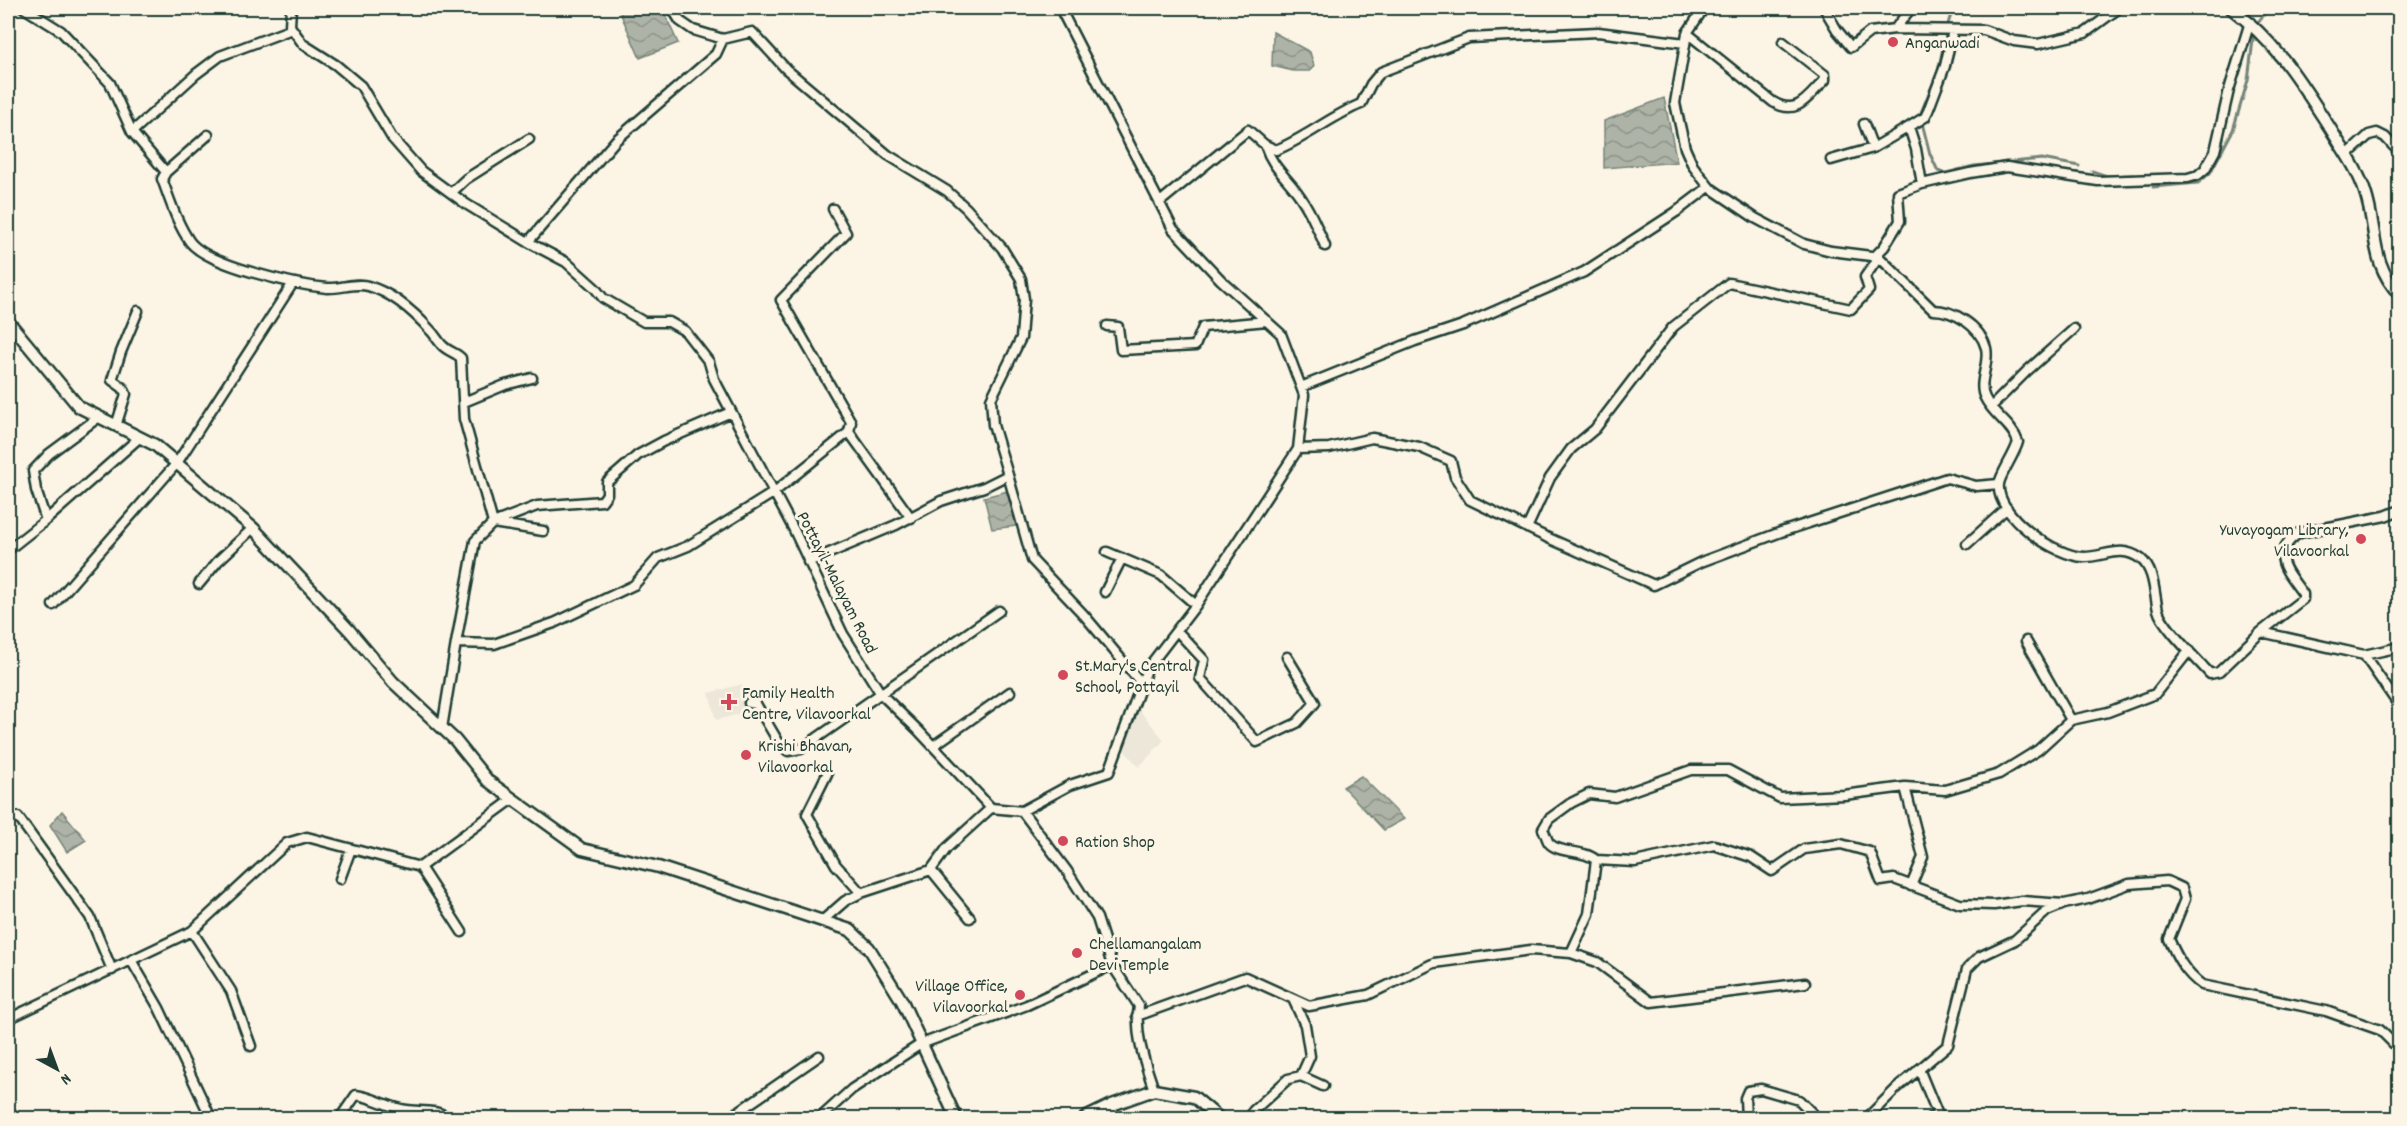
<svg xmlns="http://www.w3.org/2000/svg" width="2407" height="1126" font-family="Dekko,sans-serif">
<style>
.built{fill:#ece7d8}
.water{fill:url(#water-waves);stroke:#758479;stroke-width:1.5}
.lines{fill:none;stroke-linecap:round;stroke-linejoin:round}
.stream{stroke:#758479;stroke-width:3}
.minor-casing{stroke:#1f3d34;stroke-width:13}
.tertiary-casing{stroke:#1f3d34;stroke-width:15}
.minor{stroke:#fcf5e5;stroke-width:8}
.tertiary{stroke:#fcf5e5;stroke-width:10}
.poi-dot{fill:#d1495b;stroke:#fcf5e5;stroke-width:2}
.labels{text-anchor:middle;stroke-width:6;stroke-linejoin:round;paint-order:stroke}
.poi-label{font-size:18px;fill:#1f3d34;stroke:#fcf5e5;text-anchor:start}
.street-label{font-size:18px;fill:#1f3d34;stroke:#fcf5e5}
</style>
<defs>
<pattern id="water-waves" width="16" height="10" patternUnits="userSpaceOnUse" patternTransform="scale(1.5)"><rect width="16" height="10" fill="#aeb3a7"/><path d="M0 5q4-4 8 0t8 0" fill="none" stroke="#8d9389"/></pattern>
</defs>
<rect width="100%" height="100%" fill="#fcf5e5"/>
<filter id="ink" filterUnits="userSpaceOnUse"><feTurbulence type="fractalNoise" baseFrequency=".0167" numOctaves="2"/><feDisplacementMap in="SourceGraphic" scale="12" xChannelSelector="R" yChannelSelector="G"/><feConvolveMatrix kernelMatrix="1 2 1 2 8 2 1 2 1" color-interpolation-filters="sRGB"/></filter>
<g filter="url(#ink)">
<path class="built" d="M742,684L749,712L716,720L709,693Z
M1136,706L1164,740L1139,767L1123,749Z"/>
<path class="water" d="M618,8H662L678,43L640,58Z
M1273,32L1310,52L1314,66L1310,71H1293L1272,66Z
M1664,98L1677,162L1604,168V121Z
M1008,491L1016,526L992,529L984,497Z
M1361,776L1404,819L1384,830L1343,787Z
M62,811L86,840L67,852L50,825Z"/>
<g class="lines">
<path class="stream" d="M2259,21L2269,8
M1948,24L1953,8
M1946,34L1938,71L1920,115L1930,154L1938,171L1946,173L1974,166L2042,159L2079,166
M2092,171L2107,176L2133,175
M2153,187L2198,183L2210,173L2233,130L2248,80L2254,32"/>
<defs>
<path id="minor" d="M24,8L61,31L110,83L132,132L166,172
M291,8L290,26L303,44L336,65L361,86L392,138L421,171L466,204L528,242L566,262L595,288L603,298L644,322H669L685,331L709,362L714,379L794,530L843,634L881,694L918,730L991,808L1022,811L1067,871L1097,918L1112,965L1139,1006C1134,1034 1145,1063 1154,1090
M672,8L680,21L693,30L723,39L752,32L786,69L888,155L947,191L966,208L1002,248L1021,279L1024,299L1021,338L991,399L993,425L1008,475L984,487L941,501L896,525L808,562
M1060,8L1173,229L1221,280L1281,334L1304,395L1298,449
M1704,8L1687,33L1675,103L1685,148L1693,166L1709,187
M1824,8L1837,30L1851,47L1870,32L1895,29L1984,30L2014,41L2038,44L2085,33L2119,8
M1895,29L1911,8
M1687,33L1773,102C1798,117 1808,96 1825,80V75L1783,42
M1864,124L1873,148
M1909,127L1925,117L1928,111L1945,66L1953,30
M132,132L196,74L220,56L292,29
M208,135L166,172L162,179C170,200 177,224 190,242C209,266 297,285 327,288C340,289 356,282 368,286C393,293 414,312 431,331C435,335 438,341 442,345C447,351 455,352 461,358L464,419L493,523L543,531
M1265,145C1272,166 1284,175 1297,192C1309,208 1317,227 1325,246
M2347,155L2369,135L2377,133L2385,137L2400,153
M1831,160L1873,148L1909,127L1916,149L1922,184L1970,173L2007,167L2098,181L2188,178L2198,175L2205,169L2215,151L2229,90L2250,22
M451,193L466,179L529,139
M1160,202L1248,130L1265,145L1276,150C1306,138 1331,116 1361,104L1371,84L1381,72L1469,38L1598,32L1685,43
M833,209L846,233L781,300L851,422L849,432L911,518
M528,242L616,140L716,54L723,39
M1875,256L1884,247L1900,221L1898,193L1922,184
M1107,326L1118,327L1121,350L1195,346L1203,327L1267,321
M1301,387L1415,341L1463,325L1584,272L1676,212L1709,187L1755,218L1804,244L1831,251L1879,257L1933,310C1954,310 1980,326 1986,348C1990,364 1977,383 1985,398C1993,415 2012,424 2018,442C2015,454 2000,475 1999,484C1995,515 2056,557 2084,557C2105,557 2121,544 2141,559C2155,571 2154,594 2158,610C2162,626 2198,660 2210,674L2219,672L2261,632
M464,402L505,385L532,378
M1991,407L2027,371L2074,329
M116,426L126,394L123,388L112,380L121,352L138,311
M1008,475L1032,560L1084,615L1142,684
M2400,510L2385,516L2299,533C2268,555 2287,571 2303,594V599L2261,632L2364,655L2400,647
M46,520L139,438
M1527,528L1550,478L1571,449L1595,429L1673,327L1729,283L1851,309L1869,290L1865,277L1879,257
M1967,544L2007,508
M8,550L46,520L36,490L33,471L49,454L99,417
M1107,552L1161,575L1196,605
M199,584L218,561L253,528
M1105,592L1122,558
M53,605L177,463L293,283
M1177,631L1204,660L1200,678L1257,742L1297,723L1315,703L1287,657
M2026,641L2071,720
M456,643L475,541L493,523L537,506L602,501L607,494V482L638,455L664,441L731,412
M2364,655L2400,707
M749,703L756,704L779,743L788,751L801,749L999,611
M442,728L456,643L494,644L554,623L634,585L658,558L688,546L773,493L849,432
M933,746L1010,692
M827,774L807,814L836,865L861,893
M1905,787L1923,857L1911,886
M1022,811L1070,785L1109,772L1147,669L1196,605L1298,449L1329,448L1372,438L1419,447L1451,461L1455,477L1470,500L1546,537L1654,585L1701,562L1781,532L1947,478L1976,486L1999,484
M8,818L18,817L90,917L112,970
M1596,860C1583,849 1559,854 1549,843C1547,840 1545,833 1543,829L1549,819L1571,803L1589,794L1615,797L1691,770H1728L1780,798L1844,795L1905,787L1945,790L1999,774L2038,750L2071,720L2108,712L2155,694L2189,651
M420,867L462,932
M931,870L947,848L991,808
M340,879L351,849
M822,921L845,901L861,893L931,870L970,918
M192,931L231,991L251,1046
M1571,953L1597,962L1651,1002L1805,983
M131,960L159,1008L211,1118
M1293,999L1305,1025L1310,1056L1301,1076
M1137,1016L1245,977L1309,1006L1368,995L1434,963L1531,950L1571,953L1589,914L1596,860L1635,862L1714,845L1751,857L1772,871L1804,849L1841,844L1870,852L1881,881L1894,879L1960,904L1994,905L2022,901L2064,904
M8,1019L192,931L287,843L307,837L420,867L513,799
M1919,1069L1938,1115L1930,1118
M1112,1105L1114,1118
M1253,1111L1288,1079L1301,1076L1323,1086
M340,1118L356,1095C374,1097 389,1108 407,1110C420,1112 438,1109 448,1118
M729,1118L819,1056
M820,1118L852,1089L921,1044L1027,1005L1112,965
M1746,1118L1745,1098L1748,1091L1761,1089L1799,1100L1817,1118
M1867,1118L1897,1088L1948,1045L1967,969L1979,957L2015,940L2047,911L2064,904L2088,899L2129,884L2167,881L2182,888L2185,899L2169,939C2177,957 2185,973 2202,985L2326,1011L2380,1030L2400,1050"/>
<path id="tertiary" d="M2231,8C2277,43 2299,80 2330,128C2342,148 2358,169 2365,192C2378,230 2369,262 2400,295
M8,321L79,407L155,445L253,528L350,631L393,682L455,740L488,781L582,849L658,867L850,930L869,948L902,1001L956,1118
M1085,1118L1112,1105L1154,1090L1194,1097L1219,1118"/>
</defs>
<use href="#minor" class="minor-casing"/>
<use href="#tertiary" class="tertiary-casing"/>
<use href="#minor" class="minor"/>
<use href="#tertiary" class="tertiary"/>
</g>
</g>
<g class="poi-dot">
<circle cx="1893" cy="42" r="6"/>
<circle cx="2361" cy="539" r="6"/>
<circle cx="1063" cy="675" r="6"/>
<path d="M726 693h6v6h6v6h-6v6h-6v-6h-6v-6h6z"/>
<circle cx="746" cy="755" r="6"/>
<circle cx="1063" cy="841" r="6"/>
<circle cx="1077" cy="953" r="6"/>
<circle cx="1020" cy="995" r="6"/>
</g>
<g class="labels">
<g class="poi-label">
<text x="1905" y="48">Anganwadi</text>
<text x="2349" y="535" text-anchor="end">Yuvayogam Library,<tspan x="2349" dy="21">Vilavoorkal</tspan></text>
<text x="1075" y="671">St.Mary's Central<tspan x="1075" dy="21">School, Pottayil</tspan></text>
<text x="742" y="698">Family Health<tspan x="742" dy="21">Centre, Vilavoorkal</tspan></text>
<text x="758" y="751">Krishi Bhavan,<tspan x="758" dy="21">Vilavoorkal</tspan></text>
<text x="1075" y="847">Ration Shop</text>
<text x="1089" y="949">Chellamangalam<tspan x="1089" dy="21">Devi Temple</tspan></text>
<text x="1008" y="991" text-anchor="end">Village Office,<tspan x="1008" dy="21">Vilavoorkal</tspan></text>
</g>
<g class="street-label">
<text transform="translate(838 582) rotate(63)" y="6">Pottayil-Malayam Road</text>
</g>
</g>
<rect width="2407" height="1126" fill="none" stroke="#fcf5e5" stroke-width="30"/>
<rect x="15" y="15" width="2377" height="1096" fill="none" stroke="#1f3d34" stroke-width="2" filter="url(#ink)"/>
<g transform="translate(57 1069) rotate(139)" stroke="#fcf5e5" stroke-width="4.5" paint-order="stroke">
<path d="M0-4.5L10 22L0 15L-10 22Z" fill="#1f3d34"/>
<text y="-9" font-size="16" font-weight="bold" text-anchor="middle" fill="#1f3d34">N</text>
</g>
</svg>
